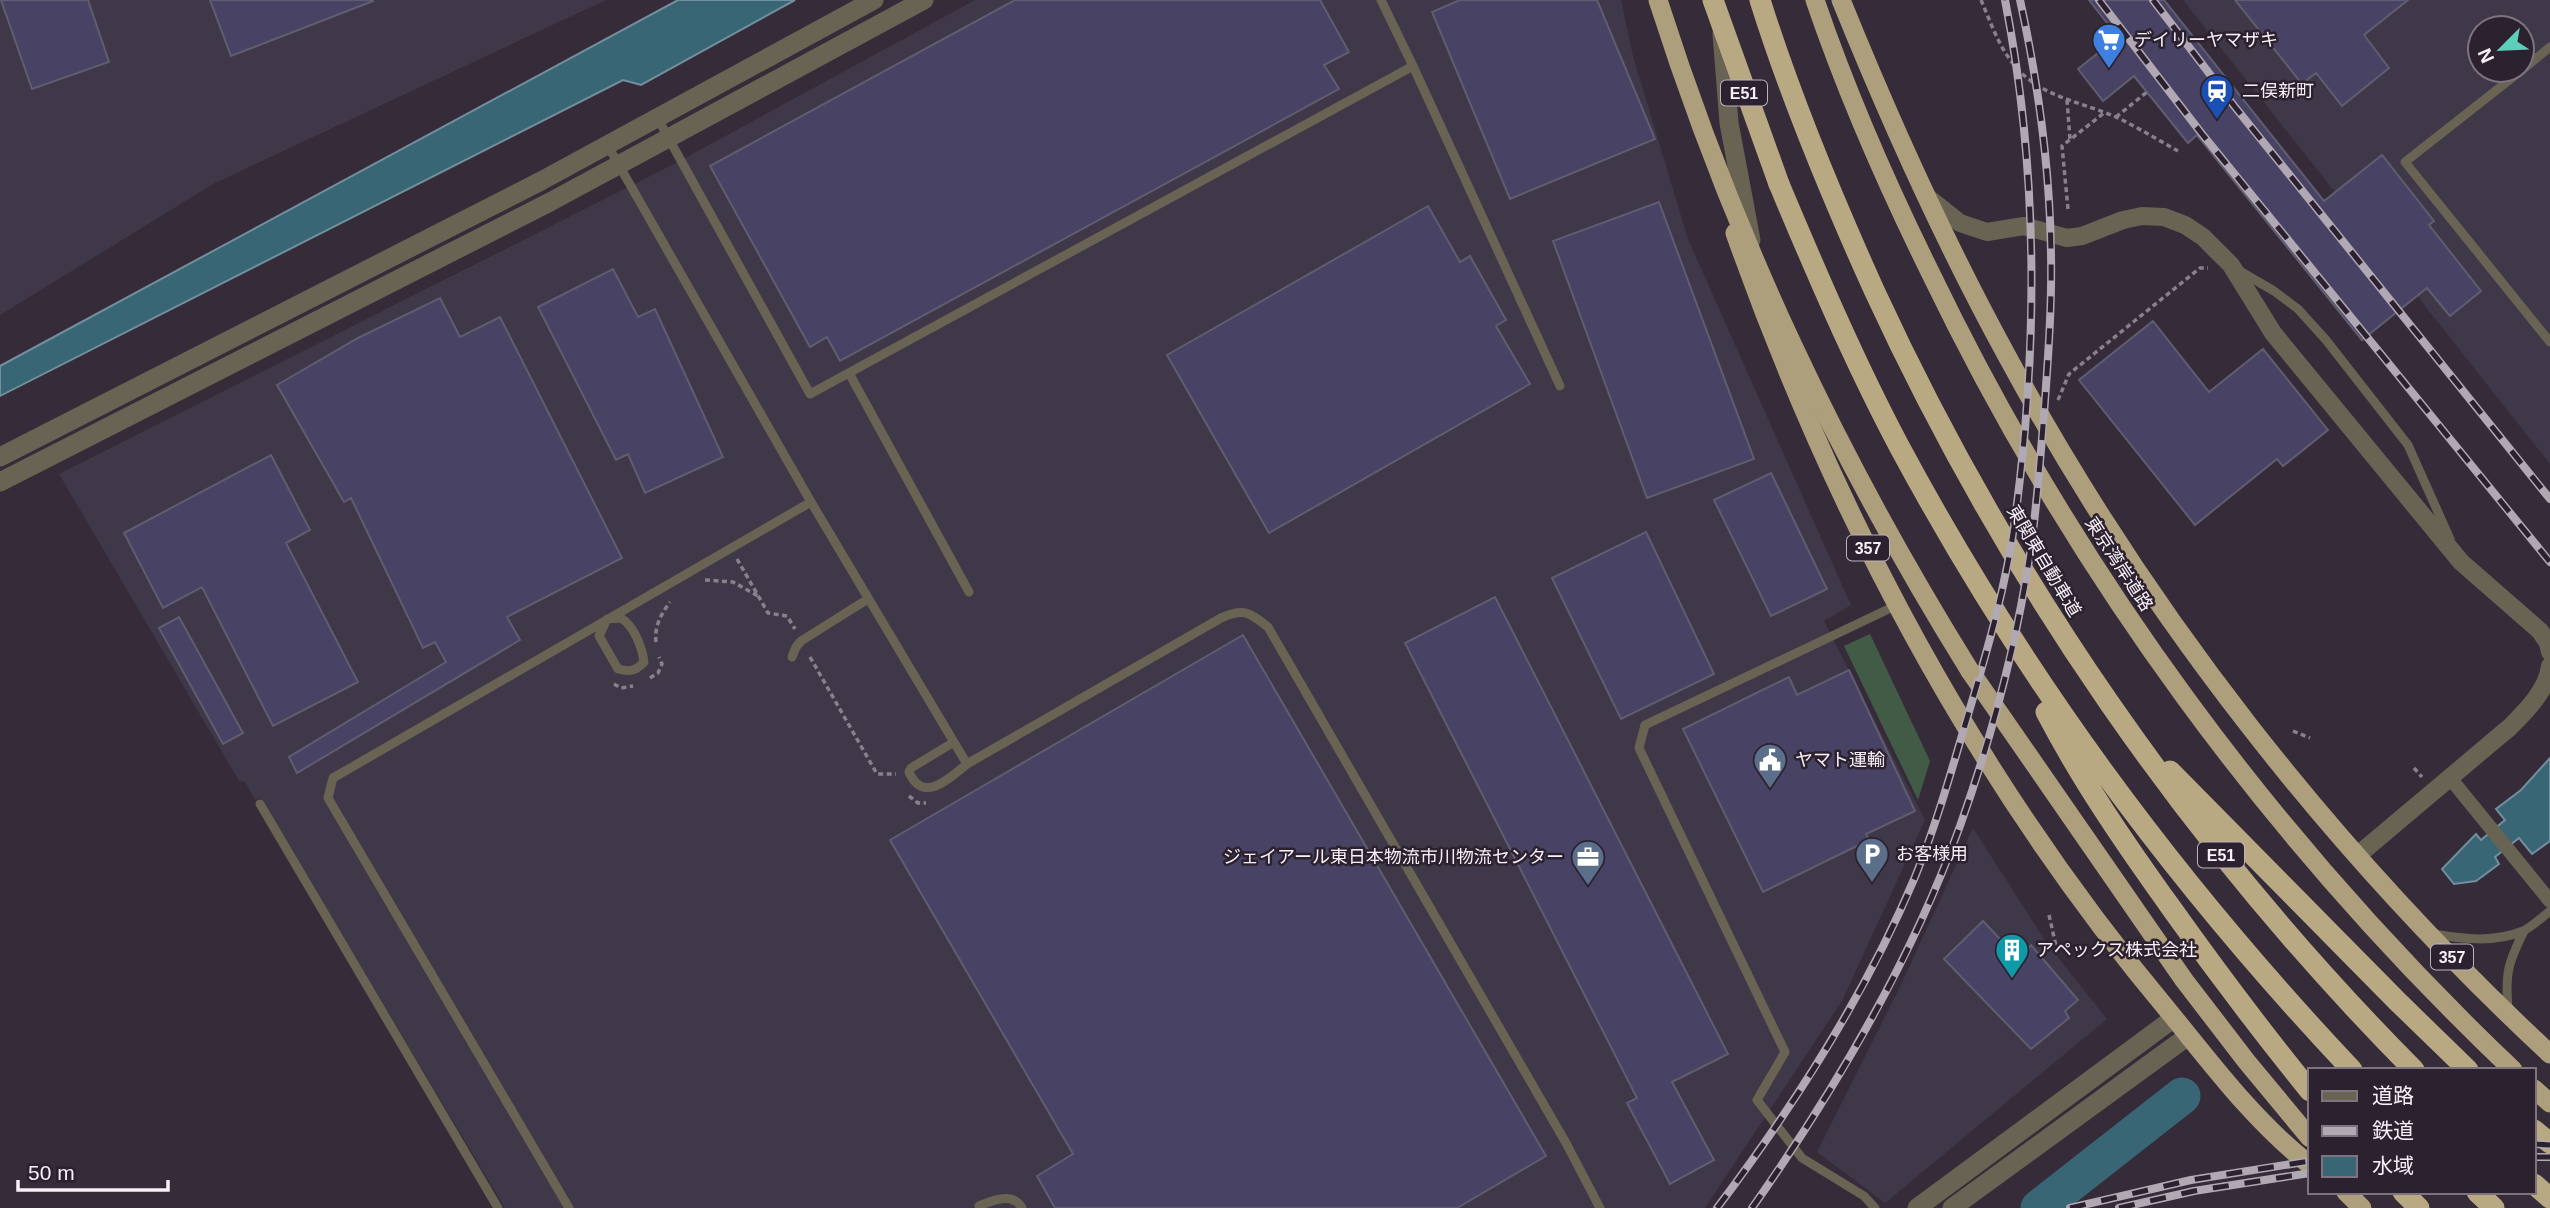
<svg xmlns="http://www.w3.org/2000/svg" width="2550" height="1208" font-family="Arial,'Noto Sans JP',sans-serif">
<style>
.industrial{fill:#3f3848;fill-rule:evenodd}
.green{fill:#425b47}
.water{fill:#396675;stroke:#728f9d;stroke-width:2}
.lines{fill:none;stroke-linecap:round;stroke-linejoin:round}
.river{stroke:#396675;stroke-width:37}
.building{fill:#484364;stroke:#5f5d6f;stroke-width:2}
.path{stroke:#89808c;stroke-width:3.5;stroke-dasharray:5 3.5;stroke-linecap:butt}
.service{stroke:#696354;stroke-width:9}
.pedestrian{stroke:#696354;stroke-width:14}
.minor{stroke:#696354;stroke-width:18}
.tertiary{stroke:#696354;stroke-width:19}
.trunk{stroke:#ae9f7c;stroke-width:19}
.motorway{stroke:#b9a983;stroke-width:21}
.rail-casing{stroke:#b0a8b3;stroke-width:8}
.rail{stroke:#2c222f;stroke-width:5;stroke-dasharray:16;stroke-linecap:butt}
.trunk-bridge{stroke:#ae9f7c;stroke-width:19}
.motorway-bridge{stroke:#b9a983;stroke-width:21}
.labels{text-anchor:middle;stroke-width:5;stroke-linejoin:round;paint-order:stroke}
.shield{fill:#2c222f;stroke:#bab2bc;stroke-width:2}
.shield-label{font-size:16px;font-weight:bold;fill:#f7f0f9}
.poi-label{font-size:18px;fill:#f7f0f9;stroke:#2c222f;text-anchor:start}
.street-label{font-size:18px;fill:#f7f0f9;stroke:#2c222f}
</style>
<rect width="100%" height="100%" fill="#362b39"/>
<path class="industrial" d="M0,0H606L215,183L0,315Z
M975,0H1621L1633,56L1688,239L1851,605L1824,621L1925,820L1843,999L1705,1208H505L260,798L255,800L245,782L239,781L59,474L674,164Z
M2183,0H2550V464ZM2480,28H2522V70H2480Z
M1973,828L2048,945L2107,1019L1885,1203L1817,1152L1899,989Z"/>
<path class="green" d="M1870,634L1930,761L1918,800L1844,646Z"/>
<path class="water" d="M678,0H795L641,85L623,80L0,396V366Z
M2550,758V841L2532,854L2519,838L2495,857L2499,864L2476,881L2454,884L2442,869L2476,834L2481,840L2505,820L2496,809L2521,790Z"/>
<g class="lines">
<path class="river" d="M2039,1208L2182,1096"/>
</g>
<path class="building" d="M1,0H88L109,62L32,89Z
M210,0H372L373,1L231,56Z
M1015,0H1320L1349,52L1324,65L1339,89L840,361L827,337L810,347L710,166Z
M1460,0H1597L1655,139L1510,199L1432,12Z
M2089,0H2164L2324,201L2382,155L2434,221L2429,225L2481,291L2450,316L2427,288L2362,340L2197,135L2188,143L2134,76L2103,101L2078,69L2118,37Z
M2235,0H2408L2364,35L2389,68L2342,106L2316,73L2302,84Z
M1659,202L1754,459L1647,498L1553,241Z
M1428,206L1460,262L1470,256L1506,320L1496,326L1530,384L1269,533L1167,355Z
M613,269L638,317L655,309L723,457L645,493L628,454L616,460L538,307Z
M440,298L460,337L500,317L622,558L507,617L520,640L297,773L289,757L446,662L435,642L423,648L351,498L344,502L277,385L358,338Z
M2153,321L2209,392L2263,349L2328,430L2283,466L2277,459L2195,525L2079,380Z
M271,455L310,530L286,543L358,682L273,726L202,587L163,608L124,533Z
M1771,473L1827,589L1771,616L1714,500Z
M1646,532L1714,674L1621,719L1552,578Z
M1495,597L1728,1054L1672,1082L1714,1160L1670,1184L1627,1103L1637,1098L1405,643Z
M179,617L243,733L223,744L159,628Z
M1243,635L1546,1156L1457,1208H1055L1037,1176L1073,1154L890,840Z
M1849,670L1915,811L1866,834L1869,840L1763,892L1683,729L1789,677L1797,695Z
M1983,921L2019,959L2031,945L2078,1000L2065,1011L2069,1018L2031,1049L1944,959Z"/>
<g class="lines">
<path class="path" d="M1981,0C1991,23 1999,48 2016,67C2041,97 2082,102 2116,117C2137,127 2158,140 2178,151
M2067,100L2070,140
M2116,117L2147,92
M2068,209L2062,146L2104,113
M2058,400L2069,374L2200,268H2208
M737,559L768,613L787,616L795,629
M705,580L733,582L758,596
M656,642C654,627 661,614 670,602
M810,657L877,774H896
M650,678L658,673L662,664L659,657
M614,684L621,688L633,686
M2293,731L2310,738
M2414,768L2422,777
M909,796L918,803H926
M2049,915L2056,946"/>
<path class="service" d="M1413,66L1560,386
M2522,70L2405,162L2550,342
M2522,70L2550,47
M658,119L810,394L1413,66L1381,0
M608,146L811,502L967,764
M2238,270L2274,291L2298,309L2326,340L2408,445L2450,539
M849,373L969,592
M621,618C634,626 642,647 644,662C636,671 630,672 618,669L599,636L607,619Z
M792,657L796,647L801,641L868,599
M954,742L911,768L909,772C923,804 949,779 967,764L1221,618C1244,608 1249,612 1268,627L1566,1143L1600,1208
M260,804L498,1208
M2434,934C2463,939 2494,943 2523,931C2532,927 2542,917 2550,911
M2508,1009C2505,973 2508,963 2524,931
M979,1206C993,1200 1013,1192 1022,1208
M569,1208L328,798L333,778L811,502
M1875,1208L1864,1196L1802,1158L1757,1100L1785,1052L1639,748L1645,725L1897,605"/>
<path class="pedestrian" d="M2450,778L2550,901"/>
<path class="minor" d="M1926,196L1960,223L1987,232L2024,226L2067,238L2082,236L2123,220L2142,216L2164,217L2185,225L2203,237L2231,265L2273,333L2461,562L2540,631L2548,643L2550,652
M2358,855L2510,727C2527,710 2547,690 2550,666"/>
<path class="tertiary" d="M1722,34L1729,123L1751,240
M0,457L541,181L874,0
M0,482L550,202L924,0
M1917,1208L2174,1018
M1952,1208L2188,1036"/>
<path class="trunk" d="M1815,0C1847,94 1887,185 1931,274C2075,573 2273,842 2513,1070
M1841,0C1890,121 1944,241 2007,356C2147,615 2334,853 2550,1054
M1735,233C1835,516 1978,784 2171,1014C2214,1067 2256,1123 2310,1165
M1970,671L2184,980L2247,1062L2310,1138
M2534,1089L2550,1103
M2346,1192L2362,1208"/>
<path class="motorway" d="M1760,0C1791,99 1831,195 1874,290C2007,579 2189,843 2414,1070
M1779,184C1816,272 1854,361 1899,446C2023,677 2172,879 2352,1070
M2046,712C2082,781 2126,845 2172,909C2216,971 2262,1032 2310,1091
M2170,771L2398,1002L2468,1070
M2534,1130L2550,1143
M2534,1184L2550,1198
M2403,1192L2419,1208
M2477,1192L2494,1208"/>
<defs>
<path id="rail" d="M2099,0L2202,134L2550,562
M2153,0L2235,107L2550,499
M2534,1144L2550,1145
M2534,1157H2550
M1717,1208C1794,1106 1865,996 1915,877C1935,828 1950,776 1965,725C1986,655 2007,585 2016,512C2038,343 2038,168 2005,0
M1752,1208C1835,1090 1911,962 1960,826C1991,739 2016,646 2030,554C2037,507 2040,460 2044,414C2048,360 2052,307 2051,254C2050,169 2038,82 2020,0
M2070,1208L2191,1180L2310,1161
M2119,1208L2194,1191L2310,1173"/>
</defs>
<use href="#rail" class="rail-casing"/>
<use href="#rail" class="rail"/>
<path class="trunk-bridge" d="M1658,0C1735,241 1837,457 1970,671"/>
<path class="motorway-bridge" d="M1713,0L1779,184"/>
</g>
<defs>
<symbol id="supermarket-pin" viewBox="-11 -11 22 30"><path d="M0 17L-7.5 6A9.5 9.5 0 1 1 7.5 6Z" fill="#3f7fe0" stroke="#2c222f"/><path d="M-6-5.5h2.5l.6 2H6L4.5 2H-2.5L-4.4-4H-6ZM-1.5 3.2a1.3 1.3 0 1 0 .1 0ZM3 3.2a1.3 1.3 0 1 0 .1 0Z" fill="#fff"/></symbol>
<symbol id="station-pin" viewBox="-11 -11 22 30"><path d="M0 17L-7.5 6A9.5 9.5 0 1 1 7.5 6Z" fill="#1a4fb4" stroke="#2c222f"/><path d="M-3-6H3Q5-6 5-4V2Q5 4 3 4L4.5 6H3L1.5 4h-3L-3 6H-4.5L-3 4Q-5 4-5 2V-4Q-5-6-3-6ZM-3.5-4v3h7v-3ZM-3.5 1v1.5H-2V1ZM2 1v1.5H3.5V1Z" fill="#fff"/></symbol>
<symbol id="civic-pin" viewBox="-11 -11 22 30"><path d="M0 17L-7.5 6A9.5 9.5 0 1 1 7.5 6Z" fill="#5c6f8a" stroke="#2c222f"/><path d="M-.6-6.5H3V-4.5H.6V-3L4-1V1h2V6H-6V1h2V-1L-.6-3ZM-1.2 2.5V6h2.4V2.5Z" fill="#fff"/></symbol>
<symbol id="parking-pin" viewBox="-11 -11 22 30"><path d="M0 17L-7.5 6A9.5 9.5 0 1 1 7.5 6Z" fill="#5c6f8a" stroke="#2c222f"/><path d="M-3.5-5.5H1a3.5 3.5 0 0 1 0 7H-1V5.5H-3.5ZM-1-3.4V-.6H.8a1.4 1.4 0 0 0 0-2.8Z" fill="#fff"/></symbol>
<symbol id="office-pin" viewBox="-11 -11 22 30"><path d="M0 17L-7.5 6A9.5 9.5 0 1 1 7.5 6Z" fill="#5c6f8a" stroke="#2c222f"/><path d="M-6-3h4V-5.5h4V-3h4V5H-6ZM-1-4.5V-3h2v-1.5ZM-6 0V1H6V0Z" fill="#fff"/></symbol>
<symbol id="building-pin" viewBox="-11 -11 22 30"><path d="M0 17L-7.5 6A9.5 9.5 0 1 1 7.5 6Z" fill="#0f9aa8" stroke="#2c222f"/><path d="M-4-6H4V6H1V3H-1V6H-4ZM-2.5-4.3h1.7v1.8h-1.7ZM.8-4.3h1.7v1.8H.8ZM-2.5-1h1.7V.8h-1.7ZM.8-1h1.7V.8H.8Z" fill="#fff"/></symbol>
</defs>
<g fill-rule="evenodd">
<use href="#supermarket-pin" x="2090" y="21" width="38" height="52"/>
<use href="#station-pin" x="2198" y="72" width="38" height="52"/>
<use href="#civic-pin" x="1751" y="741" width="38" height="52"/>
<use href="#parking-pin" x="1853" y="835" width="38" height="52"/>
<use href="#office-pin" x="1569" y="838" width="38" height="52"/>
<use href="#building-pin" x="1993" y="931" width="38" height="52"/>
</g>
<g class="labels">
<g class="shield">
<rect x="1721" y="80.5" width="46" height="25" rx="5"/>
<rect x="1847" y="535.5" width="42" height="25" rx="5"/>
<rect x="2198" y="842.5" width="46" height="25" rx="5"/>
<rect x="2431" y="944.5" width="42" height="25" rx="5"/>
</g>
<g class="shield-label">
<text x="1744" y="99">E51</text>
<text x="1868" y="554">357</text>
<text x="2221" y="861">E51</text>
<text x="2452" y="963">357</text>
</g>
<g class="poi-label">
<text x="2134" y="46">デイリーヤマザキ</text>
<text x="2242" y="97">二俣新町</text>
<text x="1795" y="766">ヤマト運輸</text>
<text x="1896" y="860">お客様用</text>
<text x="1564" y="863" text-anchor="end">ジェイアール東日本物流市川物流センター</text>
<text x="2036" y="956">アペックス株式会社</text>
</g>
<g class="street-label">
<text transform="translate(2044 561) rotate(59)" y="6">東関東自動車道</text>
<text transform="translate(2119 564) rotate(57)" y="6">東京湾岸道路</text>
</g>
</g>
<rect x="2308" y="1068" width="228" height="126" fill="#2c222f" stroke="#7d7480" stroke-width="2"/>
<rect x="2322" y="1091" width="35" height="10" fill="#696354" stroke="#7d7480" stroke-width="2"/>
<text x="2372" y="1103" font-size="21" fill="#f7f0f9">道路</text>
<rect x="2322" y="1126" width="35" height="10" fill="#b0a8b3" stroke="#7d7480" stroke-width="2"/>
<text x="2372" y="1138" font-size="21" fill="#f7f0f9">鉄道</text>
<rect x="2322" y="1156" width="35" height="21" fill="#396675" stroke="#7d7480" stroke-width="2"/>
<text x="2372" y="1173" font-size="21" fill="#f7f0f9">水域</text>
<g transform="translate(2501 49) rotate(246)"><circle r="33" fill="#2c222f" stroke="#7d7480" stroke-width="2"/>
<path d="M0-5L12 26L0 18L-12 26Z" fill="#5cceba"/>
<text y="-10" font-size="19" font-weight="bold" text-anchor="middle" fill="#f7f0f9">N</text>
</g>
<path d="M18 1180v10h150v-10" fill="none" stroke="#f7f0f9" stroke-width="3.5"/>
<text x="28" y="1180" font-size="21" fill="#f7f0f9" stroke="#2c222f" stroke-width="5" paint-order="stroke">50 m</text>
</svg>
